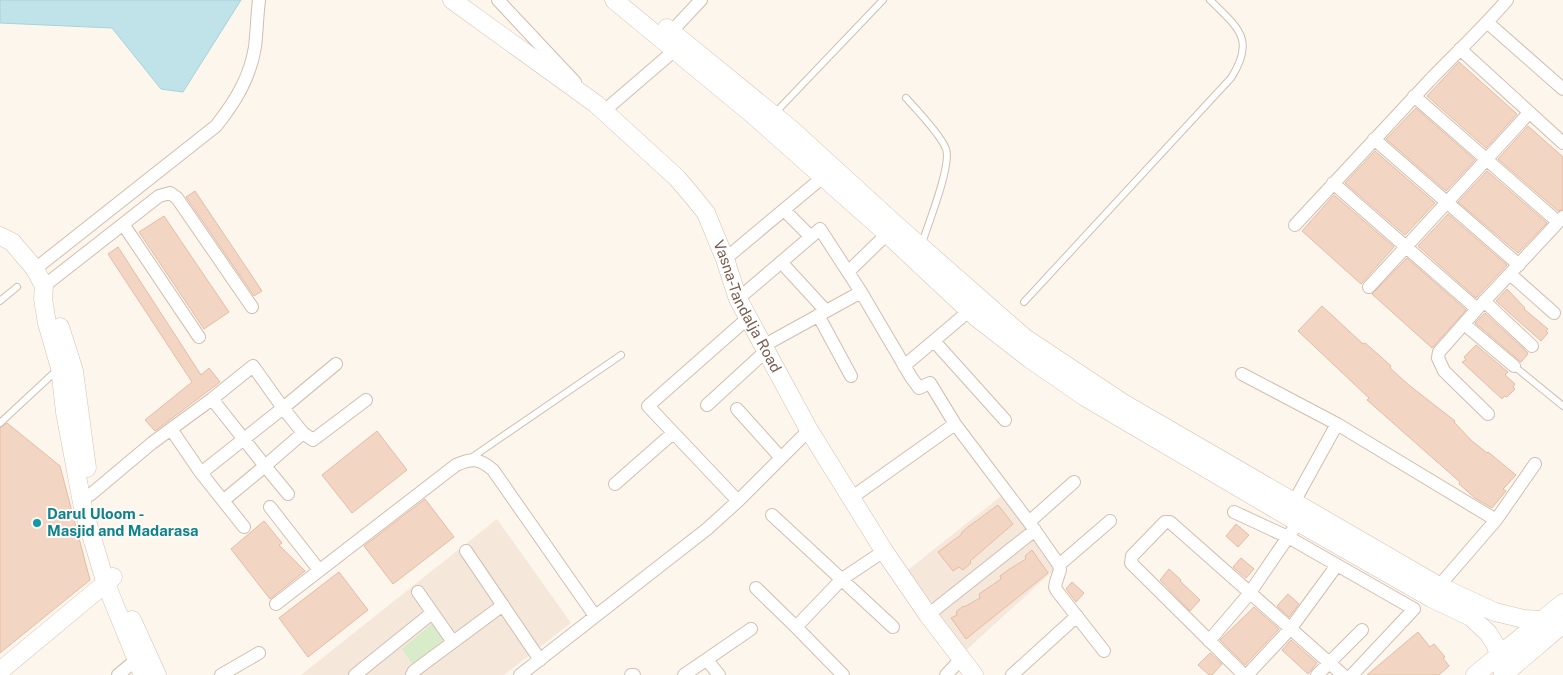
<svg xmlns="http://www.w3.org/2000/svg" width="1563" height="675" font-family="'Public Sans',sans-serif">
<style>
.residential{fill:#f5e8da}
.green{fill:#d8ecc9}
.water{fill:#bfe3e8;stroke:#a5d3da}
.building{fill:#f3d5c3;stroke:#e6bba3}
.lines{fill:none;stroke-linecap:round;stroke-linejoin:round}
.lane-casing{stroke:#d1beb0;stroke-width:8}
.street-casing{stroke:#d1beb0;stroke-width:14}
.secondary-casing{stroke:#d6c0b0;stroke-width:19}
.lane{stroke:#fff;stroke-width:6}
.street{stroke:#fff;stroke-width:12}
.secondary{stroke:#fff;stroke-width:18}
.culture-dot{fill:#0f9aa8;stroke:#fffaf3;stroke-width:2}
.labels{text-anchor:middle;stroke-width:4;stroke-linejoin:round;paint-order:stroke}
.street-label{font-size:15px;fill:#7a5c4d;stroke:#fffaf3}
.culture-label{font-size:15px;font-weight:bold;fill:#0d838f;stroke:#fffaf3;text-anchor:start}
</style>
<rect width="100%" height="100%" fill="#fdf6ec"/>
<path class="residential" d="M1005,493L1055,569L962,654L904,573Z
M497,519L571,623L504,675H301Z"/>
<path class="green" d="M432,624L444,639L413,665L402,649Z"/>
<path class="water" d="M0,0H241L183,92L161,89L112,28L0,23Z"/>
<path class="building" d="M1459,62L1517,114L1486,148L1427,96Z
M1416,108L1475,160L1446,191L1386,139Z
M1528,126L1563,157V209L1558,211L1498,159Z
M1375,151L1435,203L1405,235L1345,183Z
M1487,171L1547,223L1518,253L1458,202Z
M195,191L262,291L254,296L186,197Z
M1334,195L1394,247L1361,284L1302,231Z
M1448,214L1507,265L1476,298L1418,246Z
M164,216L229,312L204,329L139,232Z
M118,247L201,375L209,368L220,382L155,431L145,420L192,382L108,254Z
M1407,258L1466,310L1432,348L1372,294Z
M1507,289L1525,308L1524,309L1548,329L1546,331L1548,333L1541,341L1496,301Z
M1322,306L1363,344L1365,343L1380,356L1391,366L1390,368L1410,386L1455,421L1454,422L1472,441L1487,453L1488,452L1516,475L1503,489L1506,491L1492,508L1475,498L1459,484L1460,482L1367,400L1369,398L1298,331Z
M1485,313L1527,352L1528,354L1521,362L1475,323Z
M1476,345L1508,372L1505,375L1515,384L1513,387L1515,389L1507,397L1504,396L1502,399L1462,362L1466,360L1464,357Z
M7,423L60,466L90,580L0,653V428Z
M377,431L407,470L352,513L322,475Z
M425,499L454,537L393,584L364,546Z
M998,505L1013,524L970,561L971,563L963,570L959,567L953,571L938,552L962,534L961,533L968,527Z
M264,521L282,543L279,545L305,571L270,599L231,549Z
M1236,524L1249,535L1238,547L1226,536Z
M1032,550L1048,573L966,639L951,618L957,615L956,612L963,606L964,607L980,598L979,594L1001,579L1000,576L1008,570L1026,559L1025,556Z
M1241,558L1254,569L1246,578L1233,567Z
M1169,569L1181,580L1180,581L1200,600L1190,611L1160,580Z
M339,572L368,610L308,657L279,618Z
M1072,582L1084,593L1076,602L1066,589Z
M1288,594L1299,604L1289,617L1277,606Z
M1254,607L1279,629L1245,665L1220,640Z
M1418,632L1430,647L1434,644L1445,657L1443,658L1449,666L1439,675H1367Z
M1291,640L1317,663L1308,674L1282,650Z
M1210,653L1222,664L1212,675H1209L1198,665Z"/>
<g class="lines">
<defs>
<path id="lane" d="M906,98C917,110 941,135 946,149C952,165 927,227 921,246
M775,113L883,0
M0,301L17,287
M1024,302L1231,78C1256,39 1238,28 1210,0
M1514,366L1563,406
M0,423L57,370
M471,458L621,355"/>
<path id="street" d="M498,0L575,82
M1488,23L1563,89
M671,32L701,0
M1460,49L1563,143
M1414,96L1558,222
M604,111L675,50
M1374,139L1519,265
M1333,183L1477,309
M784,210L810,236
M123,224L199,337
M1295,225C1340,176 1385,128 1430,80C1456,53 1483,28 1507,0
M725,259L823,177
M781,262L826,311
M35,269L216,126C235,102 250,78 255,47C257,31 257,15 259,0
M848,272L887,234
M1510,274L1554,313
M44,286L159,196L170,193L177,198L252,307
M1369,287L1529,113
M738,299L820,229L861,292
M1484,301L1532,346
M818,315L851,376
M1464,324L1514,366
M934,341L1005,420
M763,346L861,292L911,377L919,388L930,383L955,424L1029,522L1059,565L1060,570L1056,582L1055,587L1057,591L1104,651
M904,366L969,311
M1242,374L1337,424L1496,520
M212,399L253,366L283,408L336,364
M707,405L766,351
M737,409L781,458
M1488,414L1444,371L1438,358L1439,352L1477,309L1563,217
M171,429L201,473L244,527
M201,473L283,408L303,433
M615,484L673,433
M90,495L152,443L212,399L265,466L303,433L313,440L366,400
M851,498L955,424
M224,500L265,466L288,494
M738,501L648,406L748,318
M1294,502L1337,424
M270,507L319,570
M1234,512L1288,537L1414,609L1352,675
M772,515L893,627
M1029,522L1074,482
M466,551L540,660
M1059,565L1110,521
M1439,586L1496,520L1535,464
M756,588L796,627L842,579L884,551
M418,592L453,642
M276,604L456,465C472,458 479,458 493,470L595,616
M928,615L1035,530
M796,627L843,675
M1209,641L1249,594L1303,515
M707,660L719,675
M118,675L136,660
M221,675L259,653
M355,675L432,613
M412,675L414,671L503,605
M520,675L707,529L738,501L809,430
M631,675H634
M684,675L751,629
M946,675L961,659
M1012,675L1077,616
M1244,675L1131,563L1132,556L1165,522H1170L1343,675
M1247,675L1291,628L1337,565
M1317,675L1362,630"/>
<g id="secondary">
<path id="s1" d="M452,0L596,104L677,178L694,198L706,213L725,259L738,299L809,430L884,551L928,615L974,675"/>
<path d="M614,0L752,114L883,230L977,318L1030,359L1085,397L1282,513L1431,598L1471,617L1488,633L1495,644L1500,656L1503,674"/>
<path d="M667,28L791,129L895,224L1025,338L1123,403L1439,586L1495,612L1524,619L1543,620"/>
<path d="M0,236L12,242L35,269L44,286L43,299L47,323L60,368L65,412L83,508L106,584L143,675"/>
<path d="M60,327L74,371L87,468"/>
<path d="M132,620L157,675"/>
<path d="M0,671L113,577"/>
<path d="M1475,675L1563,603"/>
<path d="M1503,675L1563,624"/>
</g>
</defs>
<use href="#lane" class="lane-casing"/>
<use href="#street" class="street-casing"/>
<use href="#secondary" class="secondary-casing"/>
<use href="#lane" class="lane"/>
<use href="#street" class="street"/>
<use href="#secondary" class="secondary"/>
</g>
<circle class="culture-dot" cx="37" cy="523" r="5"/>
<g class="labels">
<g class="street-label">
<text dy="5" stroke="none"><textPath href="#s1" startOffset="435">Vasna-Tandalja Road</textPath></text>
</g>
<g class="culture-label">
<text x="47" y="519">Darul Uloom -<tspan x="47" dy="17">Masjid and Madarasa</tspan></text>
</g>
</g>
</svg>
